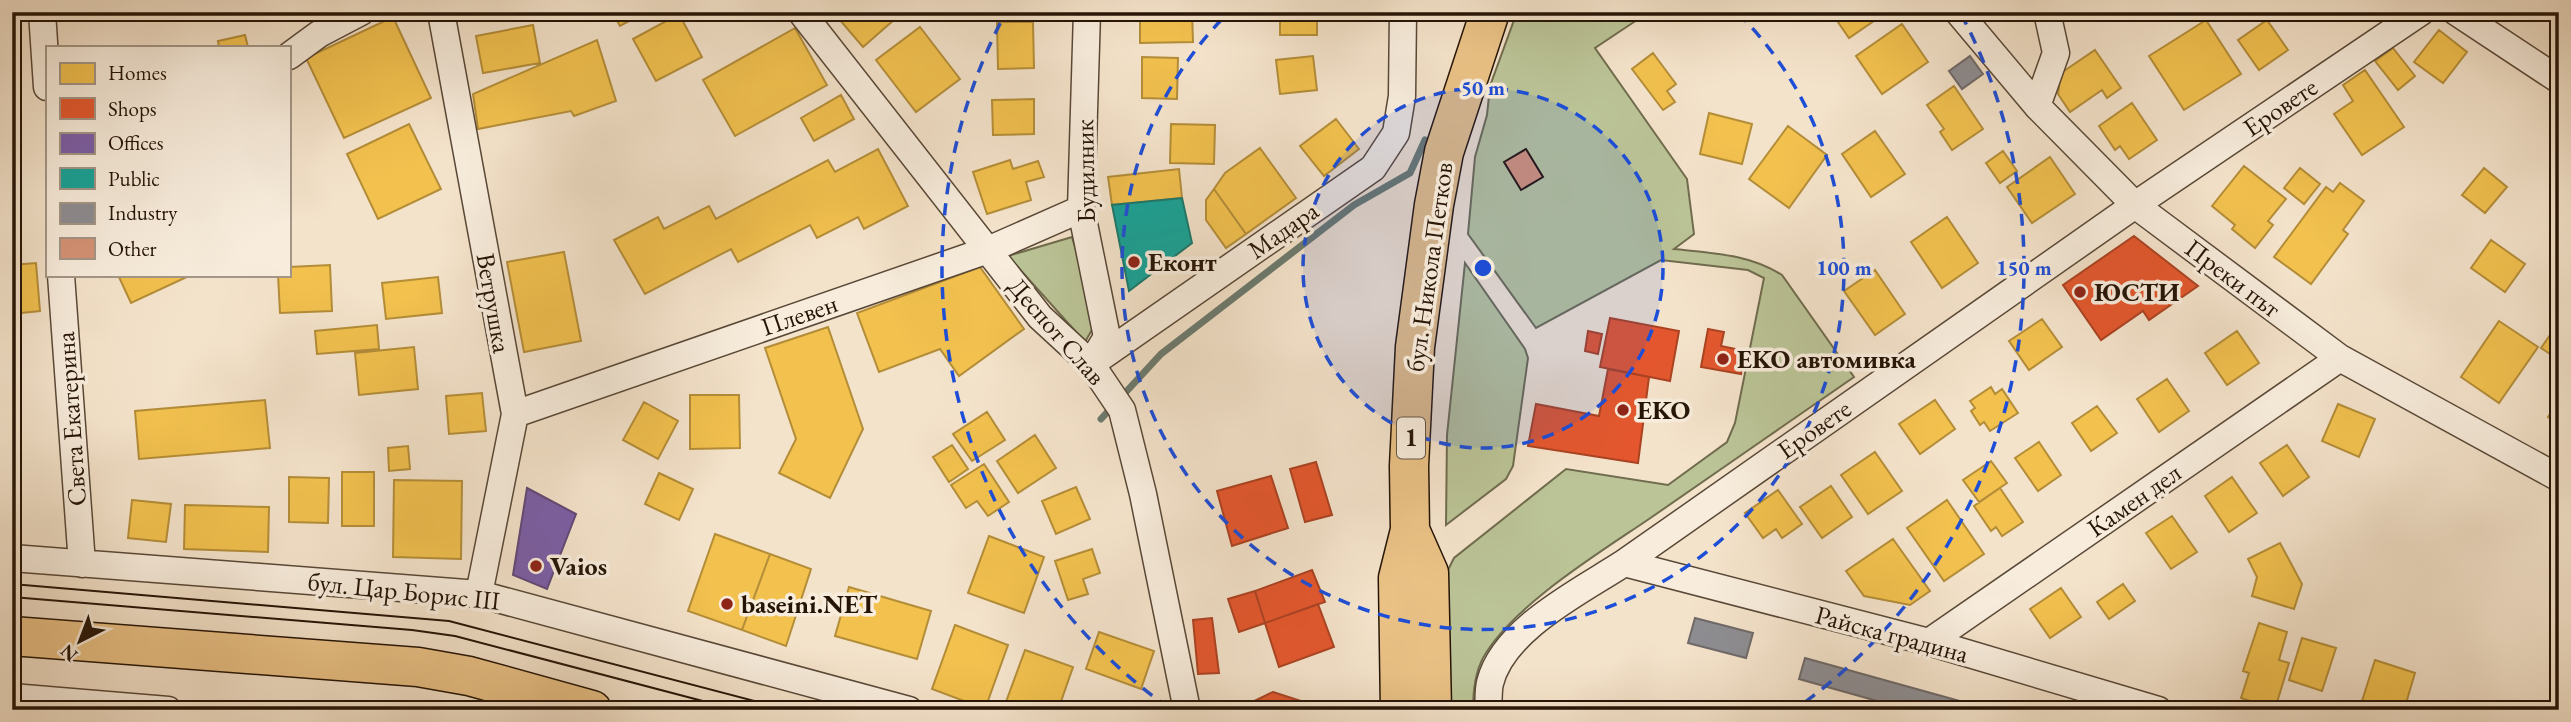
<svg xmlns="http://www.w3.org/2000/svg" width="2571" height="722" font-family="'EB Garamond',serif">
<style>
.green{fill:#bbc497;stroke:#706c4e;stroke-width:2}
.homes{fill:#f2c14e;stroke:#b48d38;stroke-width:2}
.shops{fill:#e4572e;stroke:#ab4322;stroke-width:2}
.offices{fill:#7b5ea7;stroke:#614877;stroke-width:2}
.public{fill:#17a398;stroke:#1b786c;stroke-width:2}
.industry{fill:#8d8d92;stroke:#6e6968;stroke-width:2}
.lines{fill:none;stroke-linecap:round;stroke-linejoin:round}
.stream{stroke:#6c7a6e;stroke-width:7}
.building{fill:#d69376;stroke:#251406;stroke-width:2}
.street-casing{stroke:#594837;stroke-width:29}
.primary-casing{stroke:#251406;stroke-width:41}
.highway-casing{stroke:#251406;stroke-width:41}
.street{stroke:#f8eddd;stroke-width:26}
.primary{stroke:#eac286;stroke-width:38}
.highway{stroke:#eac286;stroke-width:38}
.tram{stroke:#251406;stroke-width:2}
.ring{fill:none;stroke:#1d4ed8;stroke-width:3.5;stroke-dasharray:12 9}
.poi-dot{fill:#8f2418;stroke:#f8eddd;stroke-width:2.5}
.labels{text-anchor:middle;stroke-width:7;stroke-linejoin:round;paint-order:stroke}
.shield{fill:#f8eddd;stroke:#645546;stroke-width:2}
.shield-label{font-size:24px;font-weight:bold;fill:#251406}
.street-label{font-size:26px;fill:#251406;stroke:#f8eddd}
.poi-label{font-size:26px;font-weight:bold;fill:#251406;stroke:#f8eddd;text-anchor:start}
.centre{fill:#1d4ed8;stroke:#f8eddd;stroke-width:3.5}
.ring-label{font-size:21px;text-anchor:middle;font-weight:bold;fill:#1d4ed8;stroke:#f8eddd;stroke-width:7;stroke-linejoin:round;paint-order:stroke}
</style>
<rect width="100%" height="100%" fill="#f4e3cb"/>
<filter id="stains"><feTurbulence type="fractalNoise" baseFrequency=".00286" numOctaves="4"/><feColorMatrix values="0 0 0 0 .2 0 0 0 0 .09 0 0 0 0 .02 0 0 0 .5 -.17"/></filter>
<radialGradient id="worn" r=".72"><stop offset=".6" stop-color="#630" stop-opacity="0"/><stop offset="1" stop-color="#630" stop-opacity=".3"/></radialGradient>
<path class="green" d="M1517,12H1644L1643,16L1595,48L1687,179L1694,234L1674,249C1712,253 1749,254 1782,275L1854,377C1786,424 1717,472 1649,519C1599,553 1512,606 1483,658C1475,673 1473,693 1473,710H1445L1446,574L1454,558L1566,469L1668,485L1727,442L1735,423L1764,278L1748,270L1661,260L1536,328L1468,234L1475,157L1487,115L1490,86Z
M1072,237L1097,321L1085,342L1008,256Z
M1465,263L1525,349L1528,358L1513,466L1506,479L1446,525L1447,435Z"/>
<path class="homes" d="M612,12H646L620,26Z
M833,12H903L863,47Z
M1140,12H1192L1193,42L1140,43Z
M1280,12H1317V35H1280Z
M1831,12H1887L1849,38Z
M679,14L702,57L656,81L633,39Z
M393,17L431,98L344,138L306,58Z
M2206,20L2241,74L2184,110L2149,56Z
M2267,20L2288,50L2259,70L2238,40Z
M997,22H1033L1034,68L998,69Z
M1902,24L1928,62L1882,94L1856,56Z
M533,25L540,63L483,73L476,36Z
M920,27L960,79L916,112L876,60Z
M795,28L827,85L735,136L703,80Z
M2439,30L2467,52L2443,83L2414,62Z
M245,35L248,47H219L218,41Z
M597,40L616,101L574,116L571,111L478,129L473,94Z
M2393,48L2415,76L2398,90L2375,61Z
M2095,50L2121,88L2107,98L2102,90L2070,112L2058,94L2061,73Z
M1653,53L1676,84L1667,91L1675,102L1663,110L1632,69Z
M1313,56L1317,90L1280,94L1276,60Z
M1142,57L1178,58L1177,99L1142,98Z
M2365,70L2404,127L2362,155L2334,114L2353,101L2343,85Z
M1954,86L1983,129L1952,150L1940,132L1944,129L1927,105Z
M841,95L854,119L814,141L801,118Z
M1034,99V134L993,135L992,100Z
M2132,103L2157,140L2129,159L2120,146L2115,150L2099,126Z
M1709,113L1752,124L1742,164L1700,154Z
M1336,119L1359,149L1324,176L1300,146Z
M409,124L441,189L378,219L347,154Z
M1171,124L1215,125L1214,164L1170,163Z
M1788,126L1827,155L1789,208L1749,179Z
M1875,131L1905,174L1871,197L1842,154Z
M1260,148L1296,198L1246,234L1214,189L1225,173Z
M878,149L908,206L864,229L858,217L817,238L810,225L738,262L731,249L645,294L614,240L658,217L664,229L709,206L716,219L828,160L835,172Z
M2003,151L2017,171L2000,183L1986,163Z
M2050,157L2075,194L2032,223L2007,187Z
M12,160H16L19,186H12Z
M1010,160L1013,169L1038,161L1044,177L1026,182L1031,200L987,214L973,172Z
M2244,166L2286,199L2268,221L2273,225L2255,248L2232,229L2235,225L2212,206Z
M2300,168L2320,184L2304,204L2284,188Z
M2484,168L2507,187L2485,213L2462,195Z
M1179,169L1182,198L1112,205L1108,177Z
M2340,183L2364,201L2343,230L2348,234L2311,284L2274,257L2326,187L2333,192Z
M1214,189L1246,234L1226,248L1206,220V200Z
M1947,217L1978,263L1942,288L1911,242Z
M2491,240L2525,264L2505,292L2471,268Z
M564,252L581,341L524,352L507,262Z
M36,263L40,311L12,314V265Z
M330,265L332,311L280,313L278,275H289V267Z
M980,267L1024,329L959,376L940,349L879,372L857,313Z
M1875,270L1905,314L1875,335L1844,291Z
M118,275H191L131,303Z
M438,277L442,313L386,319L382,283Z
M2042,319L2062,347L2029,370L2009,341Z
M2499,321L2538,347L2499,403L2461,377Z
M2559,322V360L2541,348Z
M377,325L379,349L317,354L315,331Z
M828,327L863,429L830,498L779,473L796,439L765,348Z
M2237,331L2259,363L2227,385L2205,353Z
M414,347L418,389L359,395L355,353Z
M2167,379L2189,411L2159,432L2137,399Z
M1991,387L1995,394L2002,389L2018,413L1990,431L1984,422L1980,425L1971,411L1975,408L1970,401Z
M482,393L486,431L449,434L446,396Z
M690,395H739L740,448L690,449Z
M265,400L270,448L139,459L135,411Z
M1935,400L1955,429L1920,454L1899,424Z
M2559,401V425L2548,417Z
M644,402L678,421L658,459L623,440Z
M2338,404L2375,419L2359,457L2322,441Z
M2097,406L2117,433L2091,451L2072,423Z
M987,412L1005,440L972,461L953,434Z
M1035,435L1056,468L1018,493L997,461Z
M2039,442L2061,475L2038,491L2015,458Z
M952,445L968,469L949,482L933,457Z
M2287,445L2309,477L2283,496L2260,463Z
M408,446L410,469L389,471L388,448Z
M1875,452L1902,491L1868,514L1841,475Z
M1991,461L2007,483L1979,502L1963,480Z
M984,464L1009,502L988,516L977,501L966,508L951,485Z
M342,472H374V526H342Z
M659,473L693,489L679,520L645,504Z
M289,477L329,478L328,523L289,522Z
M2232,477L2257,513L2229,532L2205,496Z
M394,480L462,481L461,559L393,557Z
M1831,486L1852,517L1822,538L1800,507Z
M1076,487L1090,519L1056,534L1042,501Z
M2000,488L2023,522L2002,536L1996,527L1991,531L1974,506Z
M1778,490L1802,524L1782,538L1776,529L1763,538L1745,513Z
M132,500L171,504L166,542L128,538Z
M1947,500L1984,554L1944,581L1907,528Z
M185,505L269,507L268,552L184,549Z
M2172,516L2197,552L2171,569L2146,533Z
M715,534L770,554L742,630L688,611Z
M989,536L1044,557L1024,613L968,593Z
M1893,539L1930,591L1910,605L1864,596L1846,571Z
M2280,543L2302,584L2294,609L2252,596L2257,577L2248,559Z
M1092,549L1100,573L1083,579L1088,594L1068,600L1055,561Z
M770,554L811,569L786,646L742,630Z
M2123,584L2135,601L2109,619L2097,602Z
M849,587L931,611L917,659L835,636Z
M2061,588L2081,617L2050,638L2030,609Z
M2259,623L2287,632L2279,660L2289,663L2275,709L2241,698L2249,673L2243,671Z
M955,625L1008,645L985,709L932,689Z
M1099,632L1154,651L1141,689L1086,669Z
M2302,638L2336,648L2322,691L2289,680Z
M1025,650L1073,667L1058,710H1003Z
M2375,660L2415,673L2404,710H2379L2361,704Z"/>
<path class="shops" d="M2134,236L2198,286L2149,320L2143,311L2101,340L2063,285Z
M1610,318L1679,331L1670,381L1600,367Z
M1708,329L1724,332L1721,346L1745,351L1741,374L1701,367Z
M1588,331L1602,334L1598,354L1585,351Z
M1608,369L1649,377L1638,463L1528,446L1536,404L1599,416Z
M1316,462L1332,515L1305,522L1290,469Z
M1271,476L1288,528L1232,546L1217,491Z
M1312,570L1325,602L1265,623L1255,591Z
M1255,591L1265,623L1239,632L1228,599Z
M1318,604L1334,647L1279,667L1265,623Z
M1212,618L1219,673L1198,674L1193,620Z
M1273,692L1316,706L1315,710H1243L1244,706Z"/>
<path class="offices" d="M527,488L576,514L547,589L513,575Z"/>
<path class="public" d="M1182,198L1192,243L1129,291L1112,205Z"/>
<path class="industry" d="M1970,56L1983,74L1962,89L1949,71Z
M1695,618L1753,633L1746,658L1688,643Z
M1805,658L1992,710H1909L1799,679Z"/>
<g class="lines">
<path class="stream" d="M1101,419L1161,354L1354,205L1410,173L1425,140"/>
</g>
<path class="building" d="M1526,149L1543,177L1521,190L1504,162Z"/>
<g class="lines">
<defs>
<path id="street" d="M42,12L47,87
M441,12L515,414L479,594
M801,12L1040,317L1091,364L1122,410L1143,494L1187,710
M1087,12L1081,209L1107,337L1091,363
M1958,12L2037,106L2135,205L2340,358L2559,478
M2456,12L2559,80
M289,56L319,34L361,12
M2037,106L2056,53L2047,12
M61,275L82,564
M1091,364L1373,168L1396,133L1402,96L1403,12
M515,414L988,250L1081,209
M12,558L479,594L909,710
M1624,563L1929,642L2158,710
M1929,642L2340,358
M12,697L168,710
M1488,710C1489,701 1488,691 1490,683C1503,629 1581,591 1624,563L2135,205L2421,12"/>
<path id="primary" d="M12,636L418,667L469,676L592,710"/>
<path id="highway" d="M1410,530L1429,573L1432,710
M1400,710L1398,578L1410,530L1409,466L1415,347L1434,205L1444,152L1490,12"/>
</defs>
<use href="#street" class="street-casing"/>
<use href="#primary" class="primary-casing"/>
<use href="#highway" class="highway-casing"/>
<use href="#street" class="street"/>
<use href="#primary" class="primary"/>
<use href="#highway" class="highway"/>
<path class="tram" d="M12,584L449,621L789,710
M12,597L412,630L455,636L737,710"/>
</g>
<circle cx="1483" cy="268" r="180" fill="#1d4ed8" fill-opacity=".12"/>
<g class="ring">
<circle cx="1483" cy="268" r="180"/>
<path d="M1738 13A361 361 0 1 1 1228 13"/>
<path d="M1169 708A541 541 0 0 1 1005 14M1961 14A541 541 0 0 1 1797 708"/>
</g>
<g class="poi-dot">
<circle cx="1134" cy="262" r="7"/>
<circle cx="2080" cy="292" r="7"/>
<circle cx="1723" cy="359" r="7"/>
<circle cx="1623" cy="410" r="7"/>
<circle cx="536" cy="566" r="7"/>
<circle cx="727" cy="604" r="7"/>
</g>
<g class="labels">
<rect class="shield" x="1397" y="417.5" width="28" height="41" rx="5"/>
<g class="shield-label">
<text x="1411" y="446">1</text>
</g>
<g class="street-label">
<text transform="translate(2280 107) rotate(-34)" y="9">Еровете</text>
<text transform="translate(1085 171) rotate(-91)" y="9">Будилник</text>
<text transform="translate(1283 230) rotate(-35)" y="9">Мадара</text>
<text transform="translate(1429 267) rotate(-82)" y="9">бул. Никола Петков</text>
<text transform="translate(2233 278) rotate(37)" y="9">Преки път</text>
<text transform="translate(494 303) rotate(80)" y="9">Ветрушка</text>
<text transform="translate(799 315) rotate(-19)" y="9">Плевен</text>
<text transform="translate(1057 331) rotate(49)" y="9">Деспот Слав</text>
<text transform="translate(71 419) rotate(-94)" y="9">Света Екатерина</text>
<text transform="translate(1814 429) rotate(-35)" y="9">Еровете</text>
<text transform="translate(2134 500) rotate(-35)" y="9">Камен дел</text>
<text transform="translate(404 591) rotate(6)" y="9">бул. Цар Борис III</text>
<text transform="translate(1892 634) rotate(15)" y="9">Райска градина</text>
</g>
<g class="poi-label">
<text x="1148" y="271">Еконт</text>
<text x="2094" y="301">ЮСТИ</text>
<text x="1737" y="368">EKO автомивка</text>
<text x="1637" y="419">EKO</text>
<text x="550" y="575">Vaios</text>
<text x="741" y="613">baseini.NET</text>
</g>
</g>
<circle cx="1483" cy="268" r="10" class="centre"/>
<g class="ring-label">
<text x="1483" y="95">50 m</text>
<text x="1844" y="275">100 m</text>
<text x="2024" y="275">150 m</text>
</g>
<rect width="2571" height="722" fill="none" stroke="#f4e3cb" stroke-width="42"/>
<rect x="14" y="14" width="2543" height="694" fill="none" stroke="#251406" stroke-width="3.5"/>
<rect x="21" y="21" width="2529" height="680" fill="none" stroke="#251406" stroke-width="2"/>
<rect x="46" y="46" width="245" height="231" fill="#f8eddd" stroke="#a49687" stroke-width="2"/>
<rect x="60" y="63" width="35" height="21" fill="#f2c14e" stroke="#a49687" stroke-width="2"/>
<text x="108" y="80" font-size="21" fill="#251406">Homes</text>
<rect x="60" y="98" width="35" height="21" fill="#e4572e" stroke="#a49687" stroke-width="2"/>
<text x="108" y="116" font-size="21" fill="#251406">Shops</text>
<rect x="60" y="133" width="35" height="21" fill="#7b5ea7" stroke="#a49687" stroke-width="2"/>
<text x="108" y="150" font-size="21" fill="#251406">Offices</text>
<rect x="60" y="168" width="35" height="21" fill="#17a398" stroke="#a49687" stroke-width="2"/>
<text x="108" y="186" font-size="21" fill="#251406">Public</text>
<rect x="60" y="203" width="35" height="21" fill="#8d8d92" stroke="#a49687" stroke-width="2"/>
<text x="108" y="220" font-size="21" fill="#251406">Industry</text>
<rect x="60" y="238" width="35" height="21" fill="#d69376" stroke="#a49687" stroke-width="2"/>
<text x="108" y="256" font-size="21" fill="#251406">Other</text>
<g transform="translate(80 641) rotate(222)" stroke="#f8eddd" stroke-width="5" paint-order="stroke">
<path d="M0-5L12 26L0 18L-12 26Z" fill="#251406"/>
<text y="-10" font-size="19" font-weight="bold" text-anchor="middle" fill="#251406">N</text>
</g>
<rect width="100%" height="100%" filter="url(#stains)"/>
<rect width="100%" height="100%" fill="url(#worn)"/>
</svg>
